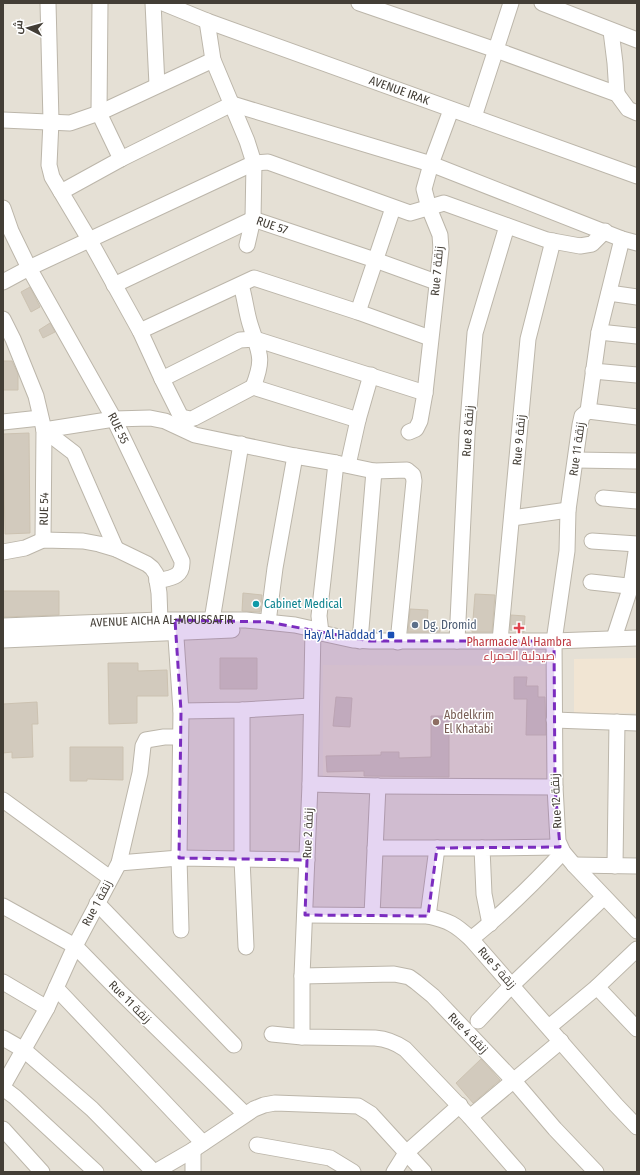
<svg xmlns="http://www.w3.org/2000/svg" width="640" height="1175" font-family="'Fira Sans Condensed',Cairo,sans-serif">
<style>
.residential{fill:#e5e0d5}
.commercial{fill:#f1e5d3}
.education{fill:#e9e3d1}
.building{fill:#d2cabd;stroke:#ccc2b1}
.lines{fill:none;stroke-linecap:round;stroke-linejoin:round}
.minor-casing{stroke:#bcb6aa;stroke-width:17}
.minor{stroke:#fff;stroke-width:15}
.marked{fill:#7b2cbf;fill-opacity:0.2;stroke:#7b2cbf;stroke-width:3;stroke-dasharray:8 5;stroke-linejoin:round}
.culture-dot{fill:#0f9aa8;stroke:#fff;stroke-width:1.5}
.service-dot{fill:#5c6f8a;stroke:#fff;stroke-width:1.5}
.health-dot{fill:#e0444e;stroke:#fff;stroke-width:1.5}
.transit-dot{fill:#1a4fb4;stroke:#fff;stroke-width:1.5}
.education-dot{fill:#8d6e63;stroke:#fff;stroke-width:1.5}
.labels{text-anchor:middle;stroke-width:3;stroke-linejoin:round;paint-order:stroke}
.street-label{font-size:12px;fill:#433e36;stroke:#fff}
.culture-label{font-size:12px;fill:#0d838f;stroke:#fff;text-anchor:start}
.service-label{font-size:12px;fill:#4e5e75;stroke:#fff;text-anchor:start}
.transit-label{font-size:12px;fill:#164399;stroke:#fff;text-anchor:end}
.health-label{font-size:12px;fill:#be3a42;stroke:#fff}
.education-label{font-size:12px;fill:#785e54;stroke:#fff;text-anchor:start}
</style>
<rect width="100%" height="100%" fill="#f1eee6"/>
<path class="residential" d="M3,3H637V1172H3Z"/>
<path class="commercial" d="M637,658V713L574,714V659Z"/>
<path class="education" d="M323,665L547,666L549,779L323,777Z"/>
<path class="building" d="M30,287L40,307L31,312L21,292Z
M50,323L55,332L43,338L39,330Z
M3,361H12L18,374V390H3Z
M29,433L30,533L5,534L3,434Z
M3,591H59V615L3,617Z
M243,593L262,595L260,612L242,611Z
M475,594L495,595L492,632H472Z
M410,609L428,610L427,627L440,628V632H408Z
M511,615L525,616L524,632L510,630Z
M220,658H257V689H220Z
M108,663H138V671L167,670L168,696H137V723L109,724Z
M514,677H527L526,686H538V697H545L546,735H526L527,699H514Z
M336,697L352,698L350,727L333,726Z
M37,702L38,724H32L33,757L12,758V752L3,753V704Z
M431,716H449V777L364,776V771L327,772L326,756L381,755V752H399V758L431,757Z
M70,747H123V780L87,779V781H70Z
M481,1059L500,1080L473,1103L456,1083Z"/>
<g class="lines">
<defs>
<g id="minor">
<path d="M48,3L51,121L49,165L52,177L89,239L140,331L162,379L181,417"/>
<path d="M100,3L99,113L121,159"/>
<path d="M153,3L157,85"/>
<path id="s1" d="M163,3L207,21L637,176"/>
<path d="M359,3L496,50L617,94L628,109L637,113"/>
<path d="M542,3L637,40"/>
<path d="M207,21L213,60L247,141L254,163L253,219L247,245"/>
<path d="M611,31L615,63L617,94"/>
<path d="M474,117L511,3"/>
<path d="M3,120L70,123L99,113L213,60"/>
<path d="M61,192L121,159L232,104L431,164L622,239L637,243"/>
<path id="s2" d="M3,208L11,231L29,268L114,419L182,561C183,578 170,578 157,581"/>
<path d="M622,239L599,332L588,411L582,416L580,425L568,510L567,551L554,641L555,787L558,841L563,852L574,865L637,931"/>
<path d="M3,282L29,268L254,163L268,162L410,213L444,203L547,240L580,246L592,244L605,231"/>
<path id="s3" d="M114,285L253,219L375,260L436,282"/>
<path d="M241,285C245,298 246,311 250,324C259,353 265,357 253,387"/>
<path d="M609,293L637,297"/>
<path d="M358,312L393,208"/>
<path d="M3,319L13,339L36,396L44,430L43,540"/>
<path d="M140,331L254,278L358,312L430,338"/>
<path d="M599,332L637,336"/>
<path d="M593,371L637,375"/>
<path d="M162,379L240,340L255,339L425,393"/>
<path d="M588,411L637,417"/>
<path d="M181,417L191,419L194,418L253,387L358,420"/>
<path d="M3,422L40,418"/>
<path d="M44,430L114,419L150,418L165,421L195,435L295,456L336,463L374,471L407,470L413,475L414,481L398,642"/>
<path d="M44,430L74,453L116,549"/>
<path d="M409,432L416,429L420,421L425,393L441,249L440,235L429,208L424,189L431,164L451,110"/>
<path d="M576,460L637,461"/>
<path d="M348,465L358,420L371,375"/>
<path d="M603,498L637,501"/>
<path d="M512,518L568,510"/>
<path d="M592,541L637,544"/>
<path d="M3,552L25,548L43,540L83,541L99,544L116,549L147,564L152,568L156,574L159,593L160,620"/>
<path d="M591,582L637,587"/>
<path d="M212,620L241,444"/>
<path d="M268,622L275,568L295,456"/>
<path d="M175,623L181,711L179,858L181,930"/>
<path id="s4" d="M3,626L160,620H246L295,625L313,629L321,633L353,640L370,641H554L637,638"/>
<path d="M321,633L319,616L336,463"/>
<path d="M614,638L631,586L637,545"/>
<path d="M3,640L232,630"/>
<path d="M360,641L374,471"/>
<path d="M457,641L467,435L475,333L507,226"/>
<path d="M500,641L528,339L553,241"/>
<path d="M242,710V859L246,947"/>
<path d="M181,711L242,710L311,706"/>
<path d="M554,720L637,723"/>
<path d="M310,784L378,786L555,787"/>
<path d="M3,800L110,878"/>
<path d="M375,848H482"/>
<path d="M119,863L179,858L307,860"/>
<path d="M574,865L637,866"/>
<path d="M615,866L617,722"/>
<path d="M97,903L234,1045"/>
<path d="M3,906L75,946L119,991L245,1114"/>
<path d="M305,915L428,916C449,921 455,924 471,939L616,1105L637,1127"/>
<path d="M372,915L378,786"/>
<path d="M428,916L437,848"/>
<path d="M490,924L484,894L482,848L560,847"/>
<path d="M471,939C504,913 534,883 563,852"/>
<path d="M302,976L394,974L409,977L416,982L433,996L514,1081L555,1129L596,1172"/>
<path d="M3,982L47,1008"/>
<path d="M597,987L637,1029"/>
<path d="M56,988L203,1143"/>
<path d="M478,1021L511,986L604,897"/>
<path d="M549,1027L597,987L637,949"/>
<path d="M272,1034L302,1037L375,1038C387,1039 395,1042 405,1049L470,1117L518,1172"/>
<path d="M302,1037V976L310,784L313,629"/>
<path d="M3,1038L24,1050L92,1109L154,1172"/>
<path d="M3,1086L47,1008L75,946L119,863L140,773L143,746L146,740L164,737H180"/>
<path d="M3,1088L15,1097L96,1172"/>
<path d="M470,1117L561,1041"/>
<path d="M3,1129L42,1172"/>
<path d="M257,1145L330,1158L353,1172"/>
<path d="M155,1172L193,1150L254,1109L264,1105L275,1103L358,1106L371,1114L424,1172"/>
<path d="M193,1172V1150"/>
<path d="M394,1172L406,1153L460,1105"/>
</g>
</defs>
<use href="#minor" class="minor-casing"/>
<use href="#minor" class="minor"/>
</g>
<path class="marked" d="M175,620L268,622L370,641H554L555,787L560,847L437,848L428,916L305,915L307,860L179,858L181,711Z"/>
<circle class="culture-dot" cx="256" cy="604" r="4"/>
<circle class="service-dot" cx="415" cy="625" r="4"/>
<path class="health-dot" d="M517 622h4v4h4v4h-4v4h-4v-4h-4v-4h4z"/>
<rect class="transit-dot" x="387" y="631" width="8" height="8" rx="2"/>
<circle class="education-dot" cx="436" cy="722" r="4"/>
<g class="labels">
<g class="street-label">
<text dy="4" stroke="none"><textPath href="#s1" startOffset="252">AVENUE IRAK</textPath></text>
<text dy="4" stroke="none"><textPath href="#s3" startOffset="174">RUE 57</textPath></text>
<text transform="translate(437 271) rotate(-85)" y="4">Rue 7 زنقة</text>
<text dy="4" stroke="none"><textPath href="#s2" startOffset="249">RUE 55</textPath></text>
<text transform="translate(468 431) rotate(-86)" y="4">Rue 8 زنقة</text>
<text transform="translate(519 440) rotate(-85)" y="4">Rue 9 زنقة</text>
<text transform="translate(577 449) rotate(-82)" y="4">Rue 11 زنقة</text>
<text transform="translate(44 509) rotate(-89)" y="4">RUE 54</text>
<text dy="4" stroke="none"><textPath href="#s4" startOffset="159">AVENUE AICHA AL-MOUSSAFIR</textPath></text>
<text transform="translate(556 801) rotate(-93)" y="4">Rue 12 زنقة</text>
<text transform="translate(308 833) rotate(-88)" y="4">Rue 2 زنقة</text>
<text transform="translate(97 903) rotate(-62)" y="4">Rue 1 زنقة</text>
<text transform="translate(497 968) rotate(49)" y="4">Rue 5 زنقة</text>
<text transform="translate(130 1002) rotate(45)" y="4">Rue 11 زنقة</text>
<text transform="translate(468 1033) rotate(46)" y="4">Rue 4 زنقة</text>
</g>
<g class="culture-label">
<text x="264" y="608">Cabinet Medical</text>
</g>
<g class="service-label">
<text x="423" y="629">Dg. Dromid</text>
</g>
<g class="transit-label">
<text x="383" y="639">Hay Al Haddad 1</text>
</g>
<g class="health-label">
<text x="519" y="646">Pharmacie Al Hambra<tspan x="519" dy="14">صيدلية الحمراء</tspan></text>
</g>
<g class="education-label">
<text x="444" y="719">Abdelkrim<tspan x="444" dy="14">El Khatabi</tspan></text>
</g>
</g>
<rect width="640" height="1175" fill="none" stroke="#433e36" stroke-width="8"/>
<g transform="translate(28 28) rotate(276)" stroke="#ffffff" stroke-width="3" paint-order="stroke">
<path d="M0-3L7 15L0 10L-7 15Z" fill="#433e36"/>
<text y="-6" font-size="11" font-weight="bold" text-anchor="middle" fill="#433e36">ش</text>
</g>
</svg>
